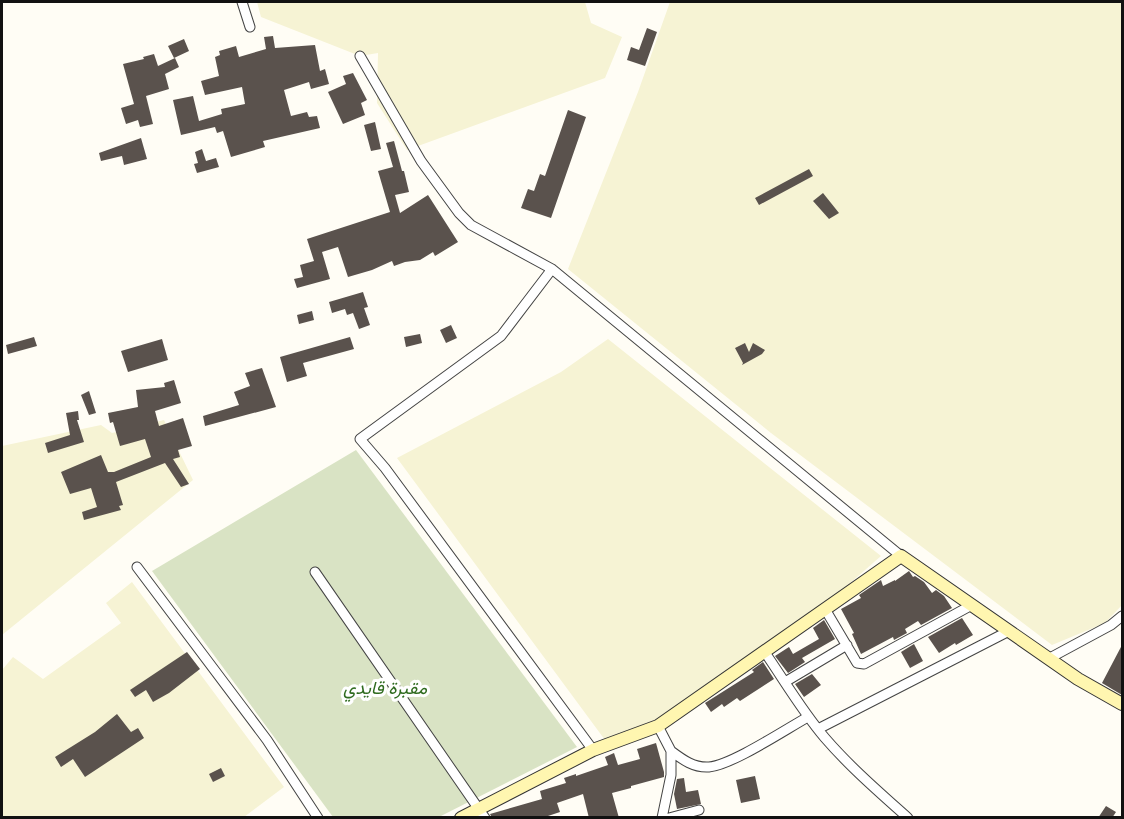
<svg xmlns="http://www.w3.org/2000/svg" width="1124" height="819" font-family="'Noto Serif',Vazirmatn,serif">
<style>
.farmland{fill:#f6f3d4}
.cemetery{fill:#d9e3c4}
.building{fill:#5a524d}
.lines{fill:none;stroke-linecap:round;stroke-linejoin:round}
.street-casing{stroke:#444;stroke-width:11}
.secondary-casing{stroke:#333;stroke-width:14}
.street{stroke:#fff;stroke-width:9}
.secondary{stroke:#fff6b0;stroke-width:12}
.labels{text-anchor:middle;stroke-width:6;stroke-linejoin:round;paint-order:stroke}
.park-label{font-size:18px;font-style:italic;fill:#2f6b1f;stroke:#fff}
</style>
<rect width="100%" height="100%" fill="#fffdf5"/>
<path class="farmland" d="M257,2H585L591,23L622,37L605,78L407,150L377,103L378,53L360,56L261,17Z
M670,2H1122V605L1105,623L1052,645L771,433L568,269L638,92Z
M608,339L881,556L833,598L672,713L605,740L397,458L561,372Z
M164,420L193,480L2,635V446L101,425L112,433Z
M132,582L284,787L244,817H2V670L13,657L43,679L121,623L106,603Z"/>
<path class="cemetery" d="M356,450L577,747L439,817H333L152,571Z"/>
<path class="building" d="M647,28L657,32L645,66L627,60L631,47L639,50Z
M273,36L275,48L315,45L320,71L325,69L329,84L311,89L309,82L284,90L291,116L307,112L309,117L317,116L320,128L263,141L265,147L231,157L223,131L217,133L215,127L181,135L173,100L193,96L199,121L222,114L221,109L245,104L242,87L205,95L201,81L219,76L215,57L220,55L219,51L236,46L239,57L266,49L264,37Z
M184,39L189,51L174,58L168,46Z
M154,54L158,66L175,58L179,67L165,74L169,89L146,96L153,124L140,127L138,120L126,124L121,108L134,104L123,64L144,59L143,57Z
M353,73L367,100L361,103L365,115L343,124L328,92L346,84L343,76Z
M568,110L586,117L551,218L521,208L528,189L534,191L540,174L545,176Z
M375,122L381,149L371,151L364,125Z
M141,138L147,159L124,165L122,156L101,161L99,153Z
M394,141L402,171H404L409,192L395,195L400,213L428,195L458,242L435,256L433,252L420,260L405,262L394,266L392,261L372,270L348,277L338,247L322,252L330,279L297,288L294,279L303,277L300,265L314,261L307,239L390,212L378,171L393,167L386,143Z
M202,149L206,161L216,158L219,167L197,173L194,164L198,163L195,152Z
M809,169L813,176L759,205L755,198Z
M823,193L839,213L829,219L813,201Z
M363,292L368,307L364,308L370,325L359,329L353,313L347,315L345,309L332,313L329,302Z
M312,311L314,320L299,324L297,315Z
M451,325L457,338L446,343L440,330Z
M420,334L422,343L406,347L404,337Z
M34,337L37,346L8,354L6,345Z
M350,337L354,349L303,363L307,376L287,382L280,357Z
M162,339L168,360L128,372L121,351Z
M745,343L749,352L753,343L765,350L762,354L742,365L743,363L735,348Z
M262,368L276,407L205,426L203,416L239,405L234,392L250,386L245,373Z
M174,380L181,403L155,411L159,426L183,418L192,446L178,450L180,457L173,459L189,484L181,487L165,463L116,482L123,505L119,506L121,510L84,520L82,512L97,507L91,488L70,494L61,472L101,455L108,472H114L151,457L145,439L120,446L113,422L110,423L108,413L138,407L136,390L165,387L164,383Z
M89,391L96,413L89,415L81,395Z
M78,411L79,420H77L84,442L48,453L45,443L70,435L66,413Z
M909,571L913,577L915,576L924,582L932,593L936,590L944,596L952,608L921,625L918,621L905,629L907,633L894,640L893,637L861,654L852,634L854,633L841,609L861,598L859,595L881,580L883,586L895,580V581Z
M962,618L973,635L956,645L955,643L939,653L928,637Z
M824,620L835,639L802,658L805,662L788,673L775,656L789,647L793,654L819,639L813,628Z
M914,644L923,661L910,668L901,652Z
M1122,645V695L1102,683Z
M187,652L200,669L169,693L153,702L146,690L135,697L130,690Z
M763,662L774,679L740,701L737,698L724,707L722,704L711,712L705,703L754,672L752,670Z
M812,674L821,685L804,697L795,684Z
M117,714L131,732L138,728L144,738L85,777L73,759L61,767L55,757L95,732Z
M656,743L664,772V777L631,786V788L612,793L619,818H589L583,794L557,803L560,812L542,818H492L490,814L542,799L540,791L566,783L564,778L576,774V776L608,765L605,757L614,753L618,765L640,759L637,749Z
M221,768L225,776L213,782L209,774Z
M755,776L760,799L741,803L736,780Z
M684,778L686,792L698,790L701,804L677,809L674,794L677,779Z
M1106,806L1116,812L1112,818H1098Z"/>
<g class="lines">
<defs>
<path id="street" d="M242,2L250,27
M360,56L421,161L459,213L471,225L552,269
M137,567L267,740L318,818
M315,572L485,818
M825,609L857,663L864,664L970,606
M764,651C784,680 802,711 825,738C850,767 879,792 908,818
M1048,659L1111,625L1122,616
M785,682L847,645
M658,726L671,751V775L662,818
M818,729L1009,631
M593,750L385,468L360,439L501,336L552,269L901,556
M671,751C683,760 694,768 709,767C732,765 786,729 808,717
M669,818L699,810"/>
<path id="secondary" d="M461,818L593,750L658,726L901,556L1078,679L1122,704"/>
</defs>
<use href="#street" class="street-casing"/>
<use href="#secondary" class="secondary-casing"/>
<use href="#street" class="street"/>
<use href="#secondary" class="secondary"/>
</g>
<g class="labels">
<g class="park-label">
<text x="385" y="694">مقبرة قايدي</text>
</g>
</g>
<rect width="1124" height="819" fill="none" stroke="#111111" stroke-width="6"/>
</svg>
